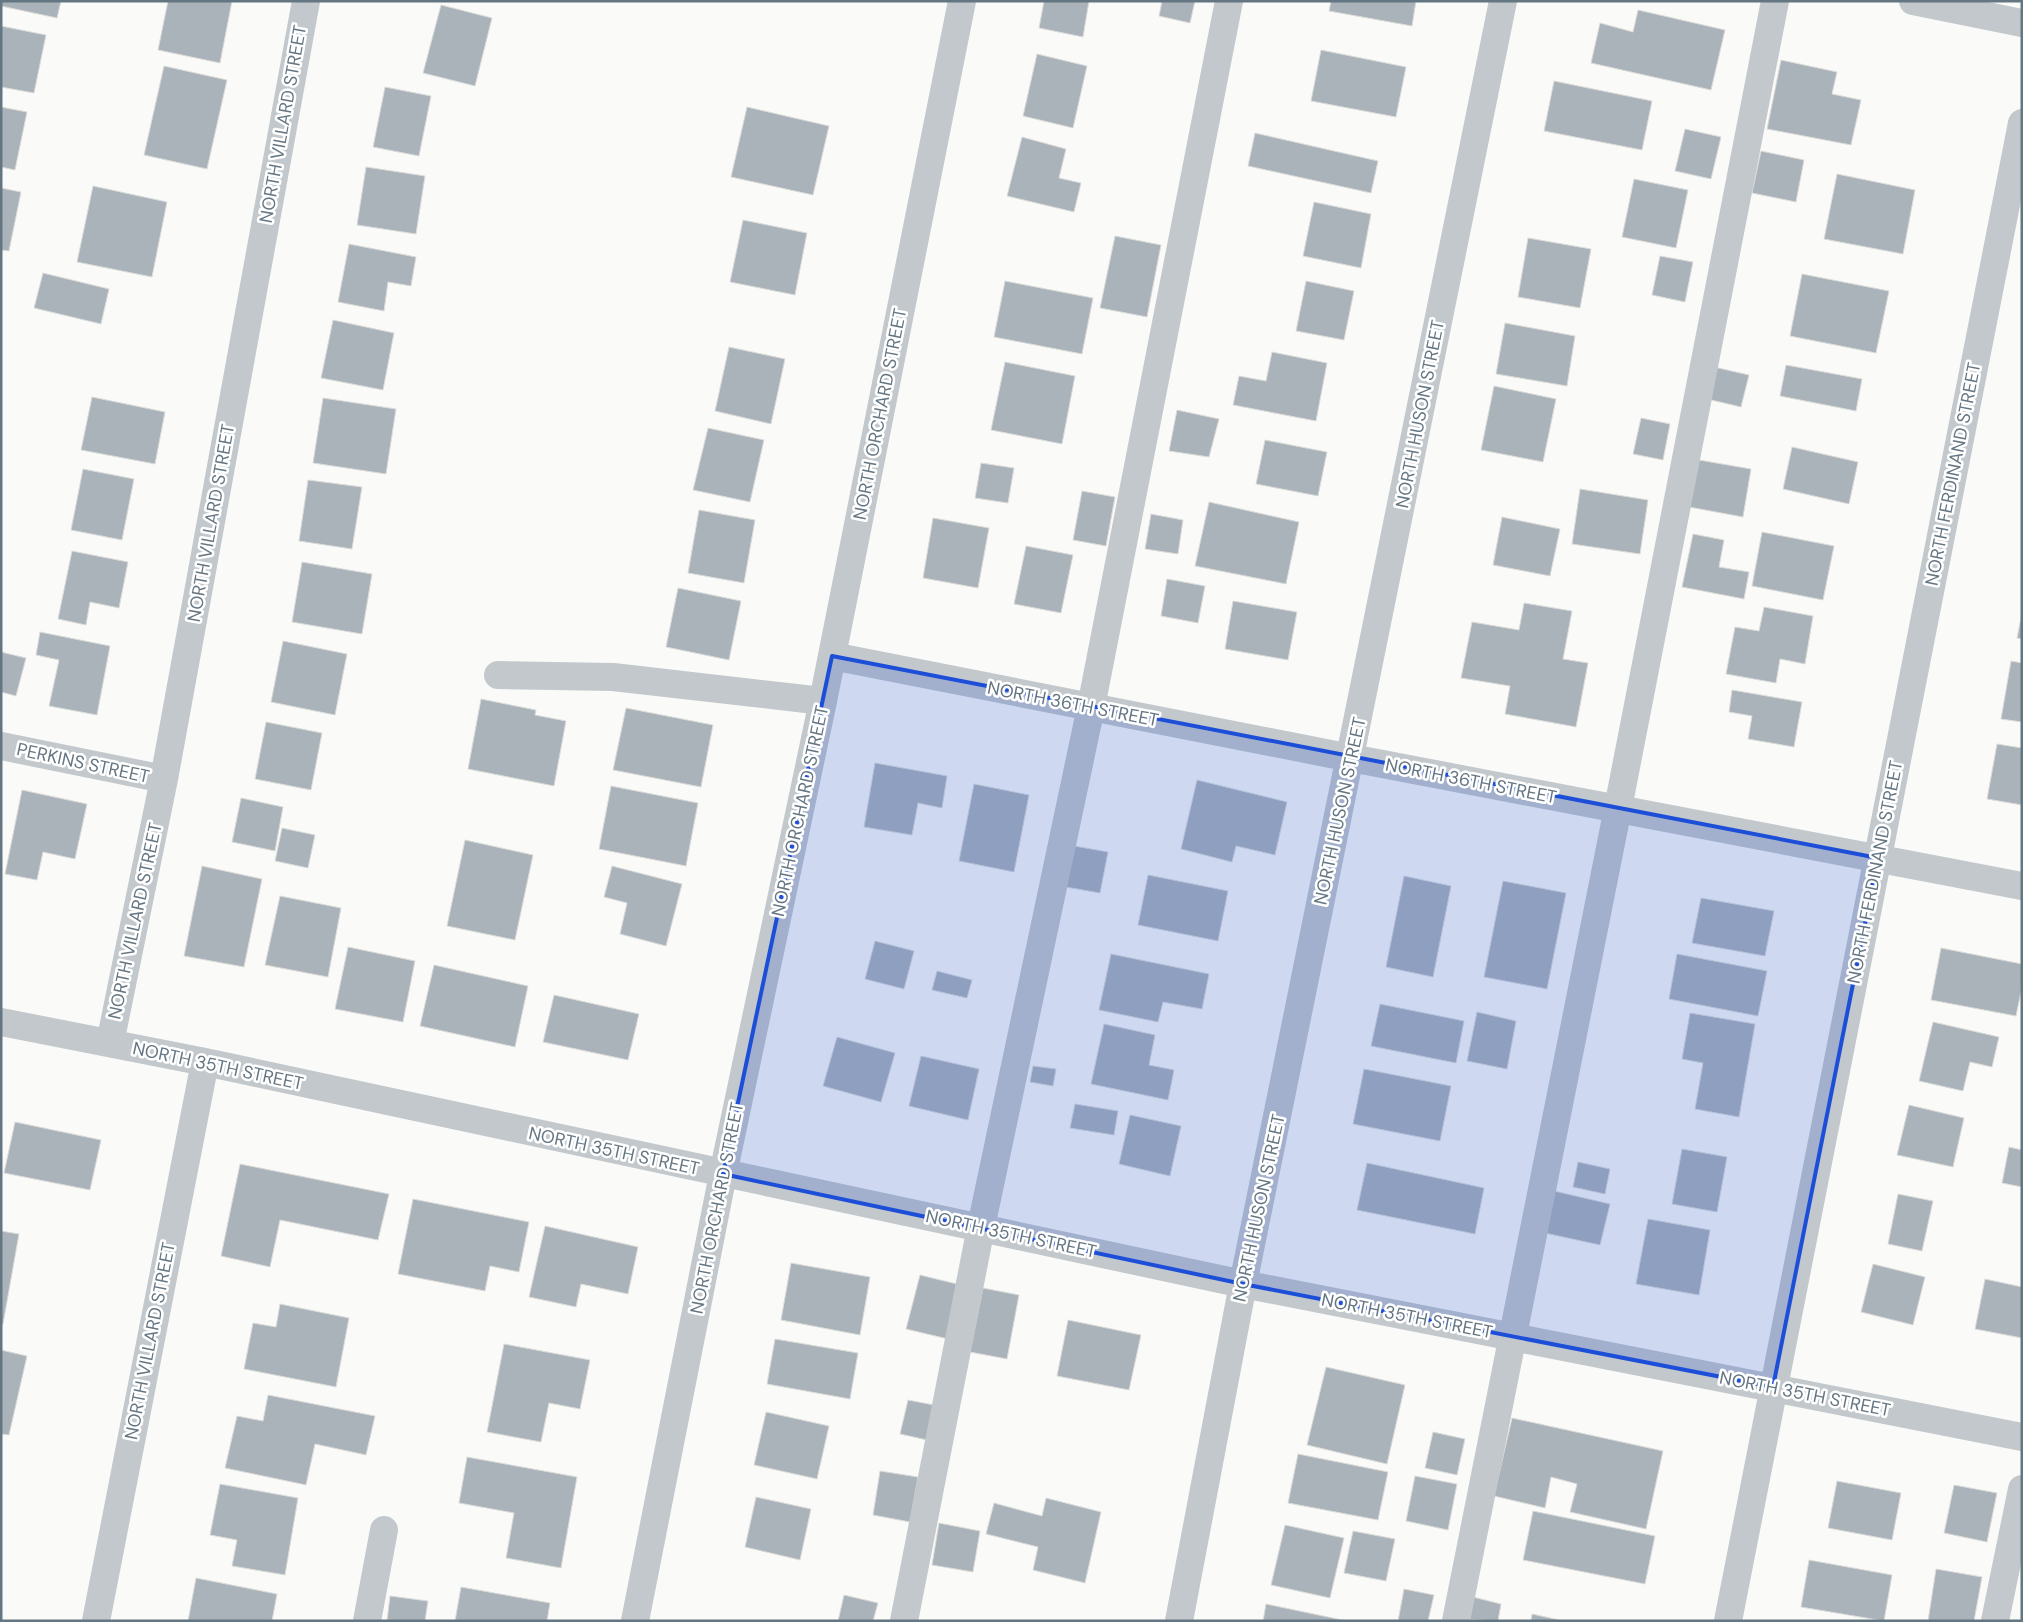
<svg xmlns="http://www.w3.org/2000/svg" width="2023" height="1622" font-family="'DM Sans',sans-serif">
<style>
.building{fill:#aab3b9;stroke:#dcdcda}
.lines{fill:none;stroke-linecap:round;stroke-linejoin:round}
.minor{stroke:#c3c8cc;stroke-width:28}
.marked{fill:#1d4ed8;fill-opacity:0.2;stroke:#1d4ed8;stroke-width:4;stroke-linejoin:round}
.labels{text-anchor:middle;stroke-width:5;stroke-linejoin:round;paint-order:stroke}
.street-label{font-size:18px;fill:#657683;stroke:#fff}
</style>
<rect width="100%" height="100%" fill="#fafaf8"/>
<path class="building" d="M1,1H61L57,18L1,6Z
M168,1H232L220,63L158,50Z
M1044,1H1089L1083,37L1039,28Z
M1162,1H1195L1190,23L1159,16Z
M1331,1H1416L1412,26L1329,11Z
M441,5L492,18L475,86L423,73Z
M1638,10L1725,30L1711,90L1591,63L1600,23L1633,32Z
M1,26L46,35L34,93L1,87Z
M1321,50L1406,67L1396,117L1311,101Z
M1037,54L1087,66L1073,128L1023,116Z
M1781,60L1837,72L1832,94L1861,100L1851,145L1767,129Z
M164,66L227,80L207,169L144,155Z
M1554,81L1652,101L1642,150L1544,131Z
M385,87L431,96L419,156L373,147Z
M1,107L27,112L15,170L1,167Z
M747,107L829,126L813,195L731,177Z
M1685,129L1721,137L1711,179L1675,171Z
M1255,133L1378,161L1371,193L1248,166Z
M1022,137L1066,149L1059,178L1081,183L1074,212L1007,196Z
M1761,151L1804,160L1796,202L1752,193Z
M366,167L425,176L416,234L357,225Z
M1837,174L1915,190L1903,254L1824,239Z
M1634,179L1688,190L1676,248L1622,237Z
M93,186L167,202L152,277L77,262Z
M1,188L21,192L9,251L1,250Z
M1314,202L1371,214L1361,268L1303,256Z
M743,220L807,233L795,295L730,282Z
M1115,236L1161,245L1147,317L1100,308Z
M1528,238L1591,249L1580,308L1518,297Z
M349,244L416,257L411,286L388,282L384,311L338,302Z
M1660,256L1693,262L1685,302L1652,295Z
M43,273L109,289L101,324L34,308Z
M1802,274L1889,291L1876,353L1790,336Z
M1005,281L1093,298L1082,354L994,337Z
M1306,281L1354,291L1344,340L1296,331Z
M333,320L394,333L383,390L321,378Z
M1505,323L1575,336L1567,386L1496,374Z
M729,347L785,359L771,424L715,411Z
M1272,352L1327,363L1316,421L1233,405L1239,376L1266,381Z
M1005,362L1075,376L1062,444L991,430Z
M1786,365L1862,379L1856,411L1780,396Z
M1714,367L1749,375L1741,407L1707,399Z
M1494,386L1556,399L1543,462L1481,450Z
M92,397L165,412L155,464L81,450Z
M323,398L396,409L386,474L313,463Z
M1177,410L1219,419L1209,457L1169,451Z
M1641,418L1670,424L1663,460L1633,454Z
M708,428L764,440L750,502L693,490Z
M1265,440L1327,452L1318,496L1256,484Z
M1792,447L1858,462L1849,504L1783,489Z
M1699,460L1751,469L1743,517L1689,507Z
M981,463L1014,468L1008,503L975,498Z
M83,469L134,479L122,540L71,530Z
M308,480L362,487L352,549L299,541Z
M1580,489L1648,500L1640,554L1572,544Z
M1082,491L1115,497L1106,546L1073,540Z
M1209,502L1299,522L1286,584L1195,566Z
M699,510L755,520L744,583L688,573Z
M1151,514L1183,520L1178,554L1145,549Z
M1502,517L1560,529L1550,576L1493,565Z
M933,518L989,528L978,588L923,578Z
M1762,532L1834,546L1823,600L1752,586Z
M1693,534L1724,540L1719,567L1749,572L1744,599L1682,587Z
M1026,546L1073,555L1061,613L1014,604Z
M72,551L128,562L119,608L90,602L86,625L58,619Z
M302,562L372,574L362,634L292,622Z
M1167,579L1205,586L1198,623L1161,616Z
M678,588L741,601L729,660L666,647Z
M1233,601L1297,612L1288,660L1225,649Z
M1524,603L1572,611L1563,659L1588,663L1576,727L1505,714L1510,686L1461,678L1472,622L1519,630Z
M1764,607L1813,616L1805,664L1780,659L1776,683L1726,674L1735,627L1759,631Z
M2022,613V639L2017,638Z
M40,632L110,646L97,715L49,706L59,660L36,655Z
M283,641L347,654L335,715L271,702Z
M1,652L26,658L16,696L1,692Z
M2011,661L2022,663V722L2001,719Z
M1732,690L1802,702L1794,747L1748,739L1752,716L1729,712Z
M481,699L536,710L535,715L566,721L554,786L468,769Z
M626,708L713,725L701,787L613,770Z
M266,722L322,733L311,790L255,779Z
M1997,744L2022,748V805L1987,799Z
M875,763L947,776L942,808L918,803L912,835L864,827Z
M1197,780L1287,802L1275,855L1236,846L1232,862L1181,849Z
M974,784L1029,795L1014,872L959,861Z
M611,786L698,803L686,866L599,849Z
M22,790L87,804L75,859L43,852L37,880L5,874Z
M241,798L283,807L275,851L232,842Z
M282,828L315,835L308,868L275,861Z
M465,840L533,855L515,940L447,926Z
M1074,846L1108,852L1100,893L1066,887Z
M202,866L262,879L244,967L184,956Z
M612,866L682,884L666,946L620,934L627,903L604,897Z
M1148,875L1228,891L1218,941L1138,925Z
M1404,876L1451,886L1433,977L1386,967Z
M1503,881L1566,893L1547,989L1484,977Z
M280,896L341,908L328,977L265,965Z
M1701,898L1774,911L1765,956L1692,943Z
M875,941L914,951L904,989L865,979Z
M348,947L415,961L403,1022L335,1009Z
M1941,948L2022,964V987L2016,1016L1931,1000Z
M1111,954L1209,974L1202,1009L1163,1002L1158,1022L1099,1010Z
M1677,954L1767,971L1758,1016L1669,999Z
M434,965L528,986L515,1047L420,1026Z
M937,971L972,980L967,998L932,990Z
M554,995L639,1014L628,1060L543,1042Z
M1380,1004L1464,1021L1456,1063L1371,1046Z
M1477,1012L1516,1021L1507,1069L1467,1061Z
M1690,1013L1755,1024L1739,1117L1695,1109L1703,1063L1682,1059Z
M1933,1022L1999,1037L1992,1067L1970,1062L1963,1091L1919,1081Z
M1104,1024L1155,1035L1149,1065L1174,1070L1168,1100L1091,1084Z
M837,1037L895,1053L881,1102L823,1086Z
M921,1056L979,1069L968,1120L909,1106Z
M1033,1066L1056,1069L1053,1086L1030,1082Z
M1364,1069L1451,1086L1440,1141L1353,1124Z
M1075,1104L1118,1111L1114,1135L1070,1128Z
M1909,1105L1964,1118L1953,1167L1897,1155Z
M1130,1115L1181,1126L1170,1176L1119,1164Z
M15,1122L101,1140L90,1190L4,1173Z
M2009,1147L2022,1150V1187L2002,1183Z
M1682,1149L1727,1157L1717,1212L1672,1204Z
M1578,1162L1610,1169L1605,1194L1573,1187Z
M1367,1163L1484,1188L1475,1234L1357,1210Z
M240,1164L389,1194L378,1240L280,1220L270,1267L221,1256Z
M1554,1191L1610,1204L1600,1245L1545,1233Z
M1898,1194L1933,1201L1922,1251L1888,1244Z
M413,1199L529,1222L519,1272L490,1266L485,1291L398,1274Z
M1648,1219L1710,1230L1699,1295L1636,1284Z
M545,1226L638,1247L628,1294L581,1284L576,1307L529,1297Z
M1,1231L19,1234L3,1324H1Z
M791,1263L870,1277L860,1335L781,1320Z
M1873,1264L1925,1277L1913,1325L1861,1312Z
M920,1275L961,1285L948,1339L906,1329Z
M1985,1279L2022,1287V1338L1975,1329Z
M983,1288L1019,1295L1007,1359L970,1352Z
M280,1304L349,1318L336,1387L244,1369L253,1323L276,1327Z
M1068,1320L1141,1335L1129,1390L1057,1376Z
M775,1339L858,1353L850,1399L767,1384Z
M504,1344L590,1360L580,1409L549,1403L541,1442L487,1432Z
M1,1350L27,1356L9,1435L1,1434Z
M1326,1367L1405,1385L1387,1464L1307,1445Z
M268,1395L375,1416L366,1455L315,1444L306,1485L225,1468L237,1416L263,1421Z
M908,1400L934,1405L927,1440L900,1434Z
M766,1412L829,1426L817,1479L754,1465Z
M1512,1418L1663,1451L1646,1529L1570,1512L1577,1484L1551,1477L1545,1508L1494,1496Z
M1433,1432L1465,1439L1457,1475L1425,1468Z
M1298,1454L1388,1472L1378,1520L1288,1503Z
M467,1457L577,1477L561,1568L506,1558L514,1513L459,1503Z
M880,1471L918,1477L910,1522L873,1515Z
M1415,1476L1457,1484L1448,1530L1406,1521Z
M1837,1481L1901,1493L1892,1540L1828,1528Z
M220,1484L298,1498L285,1575L232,1566L237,1540L210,1535Z
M1954,1485L1997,1493L1987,1542L1944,1533Z
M756,1497L811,1509L800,1560L745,1547Z
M1046,1498L1101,1512L1085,1583L1033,1570L1038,1547L986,1534L994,1503L1042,1516Z
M1533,1511L1655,1536L1645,1584L1523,1560Z
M939,1523L980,1531L973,1572L932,1565Z
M1285,1525L1344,1538L1330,1598L1271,1585Z
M1353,1531L1395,1539L1386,1581L1344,1573Z
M1809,1560L1892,1575L1884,1621L1801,1607Z
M1936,1569L1982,1577L1974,1621H1928Z
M196,1578L277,1594L272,1621H188Z
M461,1587L550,1603L547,1621H455Z
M1404,1589L1434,1595L1428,1621H1398Z
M844,1595L878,1603L873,1621H838Z
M390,1596L428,1601L425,1621H387Z
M1469,1596L1501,1604L1498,1621L1464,1619Z
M1266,1604L1347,1621H1263Z
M1532,1614L1564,1621H1531Z"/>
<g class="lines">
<path class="minor" d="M1913,1L2022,23
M832,656L1351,758L2022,886
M498,675L613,677L823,701
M1,746L164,779
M1,1022L205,1062L1243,1284L2022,1437
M110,1043L164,779L306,1
M96,1621L205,1062
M367,1621L384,1530
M635,1621L723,1174L823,701L962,1
M904,1621L981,1227L1091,707L1229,1
M1179,1621L1243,1284L1503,1
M1456,1621L1618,808L1775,1
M1728,1621L2022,123
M1995,1621L2022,1489"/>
</g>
<path class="marked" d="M832,656L1878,858L1773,1387L1243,1284L723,1174Z"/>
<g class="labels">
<g class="street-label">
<text transform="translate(283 124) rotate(-80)" y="6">NORTH VILLARD STREET</text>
<text transform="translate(880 414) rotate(-79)" y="6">NORTH ORCHARD STREET</text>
<text transform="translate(1420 414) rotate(-79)" y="6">NORTH HUSON STREET</text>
<text transform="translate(1953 474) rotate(-79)" y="6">NORTH FERDINAND STREET</text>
<text transform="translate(211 523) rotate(-80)" y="6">NORTH VILLARD STREET</text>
<text transform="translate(1073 704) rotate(11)" y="6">NORTH 36TH STREET</text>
<text transform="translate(83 763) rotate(12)" y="6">PERKINS STREET</text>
<text transform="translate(1471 781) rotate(11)" y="6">NORTH 36TH STREET</text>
<text transform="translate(800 811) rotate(-78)" y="6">NORTH ORCHARD STREET</text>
<text transform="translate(1340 811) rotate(-78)" y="6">NORTH HUSON STREET</text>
<text transform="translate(1875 872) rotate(-79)" y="6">NORTH FERDINAND STREET</text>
<text transform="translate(135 921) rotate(-78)" y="6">NORTH VILLARD STREET</text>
<text transform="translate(218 1066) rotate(12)" y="6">NORTH 35TH STREET</text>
<text transform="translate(614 1151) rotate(12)" y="6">NORTH 35TH STREET</text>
<text transform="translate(717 1208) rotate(-79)" y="6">NORTH ORCHARD STREET</text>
<text transform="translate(1259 1208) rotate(-78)" y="6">NORTH HUSON STREET</text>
<text transform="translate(1011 1234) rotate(12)" y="6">NORTH 35TH STREET</text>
<text transform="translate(1407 1316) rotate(11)" y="6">NORTH 35TH STREET</text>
<text transform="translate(150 1341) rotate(-79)" y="6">NORTH VILLARD STREET</text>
<text transform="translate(1805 1394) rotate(11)" y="6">NORTH 35TH STREET</text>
</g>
</g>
<rect width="2023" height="1622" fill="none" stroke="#657683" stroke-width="5"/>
</svg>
